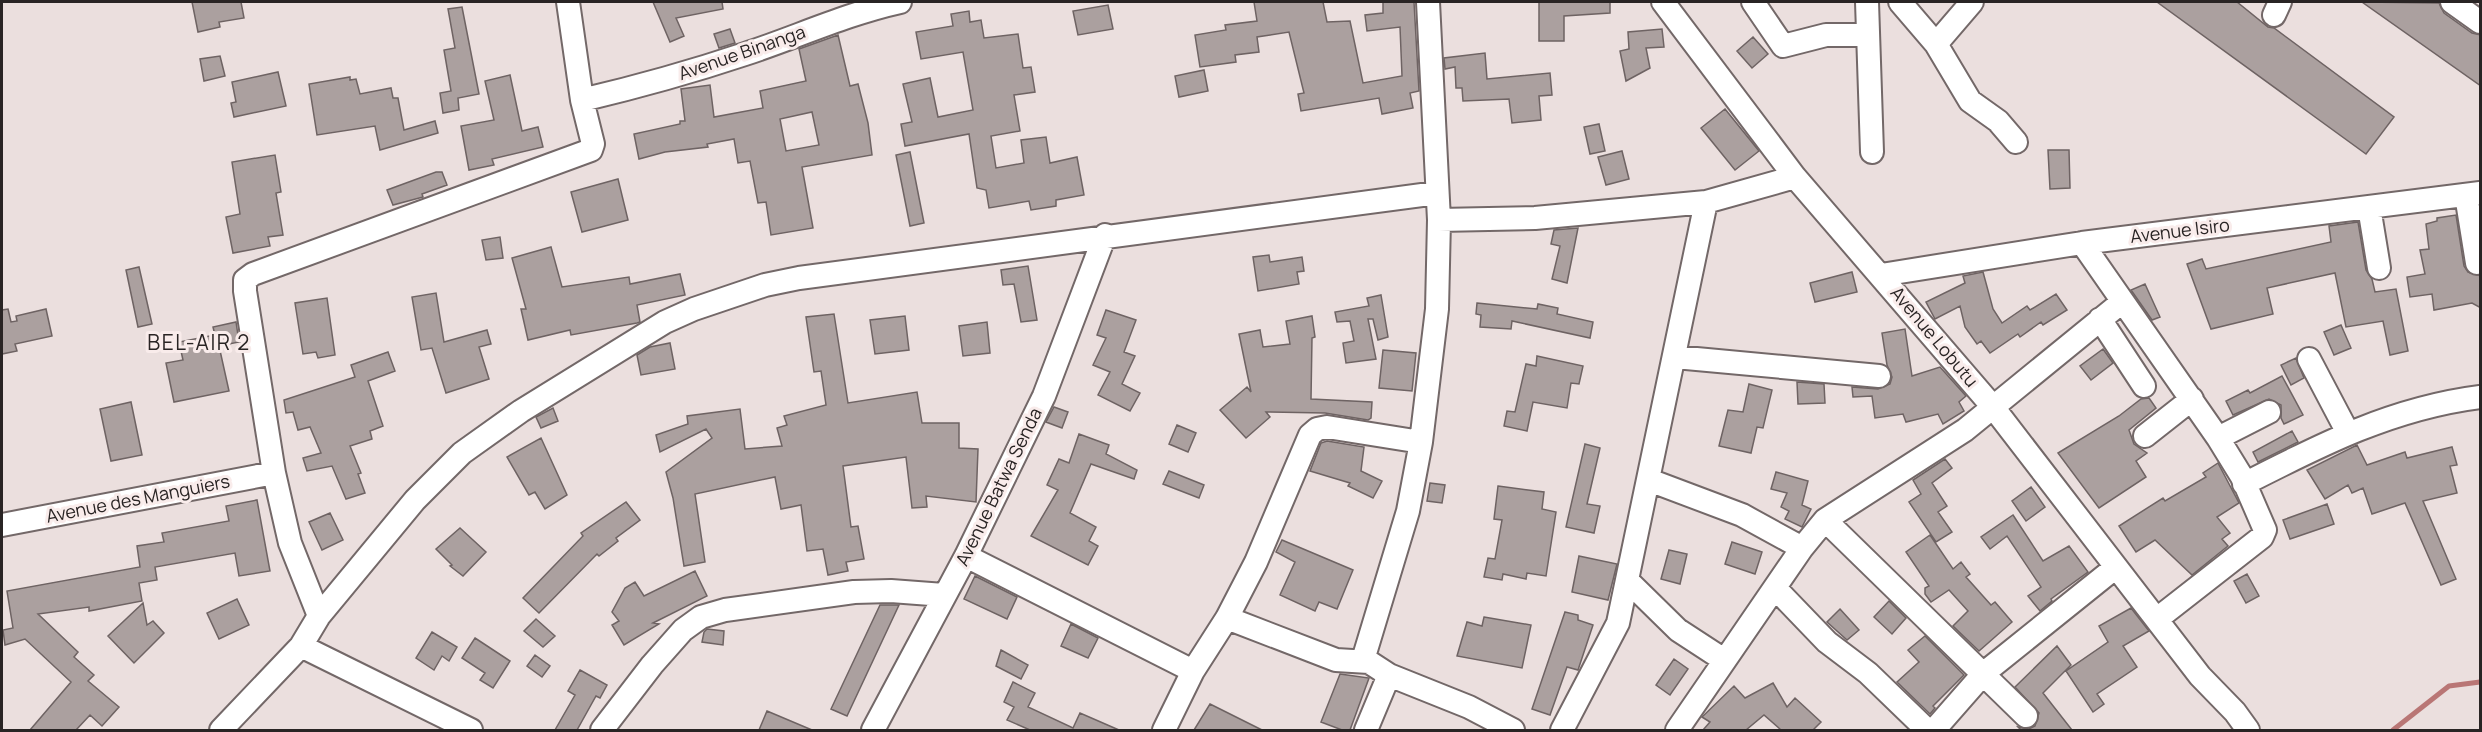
<svg xmlns="http://www.w3.org/2000/svg" width="2482" height="732" font-family="Manrope,sans-serif">
<style>
.lines{fill:none;stroke-linecap:round;stroke-linejoin:round}
.stream{stroke:#b97675;stroke-width:5}
.building{fill:#aba09f;stroke:#6e6363;stroke-width:1.5;fill-rule:evenodd}
.minor-casing{stroke:#736868;stroke-width:26}
.minor{stroke:#fff;stroke-width:22}
.labels{text-anchor:middle;stroke-width:6;stroke-linejoin:round;paint-order:stroke}
.street-label{font-size:18px;fill:#292424;stroke:#f9eceb}
.quarter-label{font-size:21px;letter-spacing:1.5px;fill:#292424;stroke:#f9eceb}
</style>
<rect width="100%" height="100%" fill="#ebdfde"/>
<g class="lines">
<path class="stream" d="M2393,730L2449,686L2480,682"/>
</g>
<path class="building" d="M192,2H241L244,18L219,22L220,27L198,32Z
M653,2H722L723,9L676,18L684,36L670,42Z
M1254,2H1323L1327,22L1350,21L1363,83L1402,76L1400,27L1367,31L1365,15L1383,13V2H1414L1419,91L1410,93L1413,108L1382,114L1379,98L1301,111L1298,94L1304,93L1289,32L1257,37L1259,52L1235,55L1236,62L1200,67L1195,35L1226,30L1225,25L1257,21Z
M1539,2H1610V13L1564,16V41H1539Z
M2157,2H2237L2268,27L2274,28L2394,117L2366,154Z
M2362,2L2439,3L2444,13L2472,33L2481,35V86Z
M1108,5L1113,29L1078,35L1073,11Z
M462,7L479,94L458,98L459,110L443,113L440,93L451,91L444,50L455,48L448,9Z
M969,11L970,22L981,20L984,38L1018,34L1023,68L1031,67L1035,92L1014,95L1020,131L991,136L996,168L1024,163L1021,140L1046,137L1050,163L1077,157L1084,195L1056,200V206L1031,210L1029,201L989,208L986,190L977,188L969,134L905,146L901,124L912,122L903,84L930,78L938,117L973,110L963,52L921,59L916,32L953,26L951,14Z
M730,29L735,43L719,48L714,34Z
M1662,29L1664,47L1646,48L1650,68L1626,81L1620,51L1629,49L1628,32Z
M838,35L850,86L858,84L868,123L872,155L802,167L813,228L771,235L766,202L758,203L750,161L738,163L734,139L707,144L708,147L665,152L639,159L634,134L680,124V121H685L681,89L710,85L714,117L763,108L760,91L806,81L799,49ZM812,112L819,145L786,151L780,119Z
M1753,37L1768,54L1752,68L1737,51Z
M1485,53L1487,79L1550,73L1552,95L1539,96L1541,120L1512,123L1509,99L1463,101L1462,88H1456L1455,67L1445,69L1444,58Z
M220,56L225,76L204,81L200,59Z
M1204,70L1208,91L1179,97L1175,76Z
M278,72L286,106L234,117L231,103L236,102L232,82Z
M510,75L522,131L538,127L543,147L492,159L494,165L469,170L461,126L494,120L485,81Z
M350,77V80L356,79L360,94L391,88L393,98H398L404,130L435,121L438,133L380,150L375,126L317,135L309,84Z
M1725,109L1759,151L1735,170L1701,128Z
M1599,124L1605,151L1590,154L1584,127Z
M2048,150H2069L2070,188L2050,189Z
M1622,151L1629,179L1606,185L1598,157Z
M910,152L924,223L910,226L896,155Z
M275,155L281,192L276,193L283,235L268,237L270,246L233,253L226,217L240,214L232,162Z
M436,172H442L447,185L422,194L423,197L393,205L387,190Z
M618,179L628,220L582,232L571,192Z
M2456,215L2464,266L2468,272L2481,276V308L2472,303L2434,310L2432,294L2410,297L2407,277L2425,274L2420,250L2429,249L2426,224L2437,221V218Z
M2358,222L2366,270L2372,279L2375,292L2396,289L2408,351L2390,355L2383,321L2346,327L2335,273L2267,288L2273,314L2211,329L2187,264L2202,259L2206,269L2331,242L2329,226Z
M1578,228L1567,283L1552,279L1560,246L1551,244L1554,230Z
M500,237L503,258L486,260L482,240Z
M551,247L562,287L629,277L630,284L680,274L685,295L637,305L640,322L637,323L571,335L570,330L528,340L521,309H526L512,258Z
M1269,255L1270,262L1302,257L1304,271L1297,272L1299,284L1258,291L1253,257Z
M1028,266L1037,320L1021,322L1014,284L1003,285L1001,270Z
M139,267L152,324L138,327L126,270Z
M1852,272L1857,292L1815,302L1810,283Z
M1983,272L1993,309L2002,323L2027,306L2030,310L2056,294L2067,310L2043,325L2041,322L2020,337L2018,334L1990,353L1981,341L1977,344L1965,327L1960,306L1935,319L1926,302L1965,283L1963,276Z
M2145,284L2160,317L2152,320L2131,290Z
M436,293L444,342L487,330L491,344L479,347L489,379L446,393L432,348L421,350L412,297Z
M1381,295L1388,337L1378,340L1373,319H1368L1376,359L1346,363L1343,343L1354,341L1350,321L1337,322L1335,312L1369,306L1367,298Z
M327,298L335,355L318,358L316,352L303,354L295,303Z
M1477,303L1537,309L1538,304L1558,308L1557,314L1593,322L1590,338L1512,321L1511,329L1480,327L1481,315L1476,314Z
M8,309L11,322L17,321L16,316L46,309L52,336L15,344L17,351L2,354V310Z
M1106,310L1136,320L1124,352L1135,356L1122,384L1140,393L1130,411L1098,395L1110,372L1093,365L1106,338L1097,335Z
M834,314L848,403L917,392L922,423H959V448L978,449L976,502L926,496L927,507L912,508L906,457L843,466L851,527L858,526L864,559L846,562L848,571L828,575L823,549L807,551L801,505L781,509L775,477L695,494L705,562L684,566L673,498L666,472L712,438L706,429L660,452L656,435L688,424L687,416L740,409L745,449L782,446L777,428L787,425L784,416L826,405L821,371L814,372L806,317Z
M905,316L909,350L875,354L870,320Z
M1312,316L1315,337L1312,338L1311,399L1372,402L1371,418L1368,420L1325,413L1266,412L1270,417L1246,438L1220,410L1247,387L1251,392L1239,334L1260,330L1263,347L1290,344L1286,321Z
M236,322L239,342L219,346L229,391L174,402L166,363L183,360L179,342L215,335L213,327Z
M987,322L990,353L963,356L959,326Z
M2341,325L2351,348L2334,355L2324,332Z
M1905,329L1912,376L1940,367L1966,396L1959,402L1964,411L1943,424L1938,414L1906,422L1903,414L1875,418L1872,396L1853,397L1852,387L1878,389L1890,384L1892,377L1887,365L1882,333Z
M670,343L675,369L641,375L637,355L650,347Z
M2103,349L2113,363L2091,380L2080,366Z
M1383,350L1416,353L1412,391L1379,388Z
M388,352L395,371L368,381L383,426L370,431L372,439L350,446L361,473L358,474L365,493L346,499L332,466L307,471L303,458L321,453L310,427L298,430L293,412L286,413L284,400L355,377L351,365Z
M1537,356L1583,366L1579,384L1571,383L1567,408L1533,402L1527,431L1504,426L1507,411L1515,412L1526,364L1536,366Z
M2296,358L2304,378L2291,385L2281,365Z
M2282,376L2303,415L2284,424L2281,418V405L2269,399L2233,415L2226,401L2248,390L2250,393Z
M1797,382L1824,384L1825,403L1798,404Z
M1749,384L1772,390L1763,428L1757,427L1751,453L1719,446L1728,410L1743,412Z
M2149,398L2156,408L2129,430L2134,444L2147,453L2136,461L2146,477L2099,508L2058,453L2119,416L2141,399Z
M131,402L142,455L111,461L100,409Z
M1054,407L1068,412L1062,428L1046,422Z
M553,408L558,421L541,428L536,417Z
M1177,425L1196,433L1188,452L1169,444Z
M2292,431L2298,442L2258,462L2253,452Z
M1079,434L1109,445L1106,454L1137,470L1134,479L1091,464L1070,513L1096,527L1089,541L1098,546L1088,565L1031,536L1058,490L1047,485L1059,459L1069,463Z
M541,438L567,495L545,509L535,492L529,495L507,457Z
M1327,441L1364,447L1361,471L1382,481L1373,498L1348,486L1350,483L1310,471L1321,443Z
M1585,444L1600,448L1587,504L1600,506L1594,533L1566,527Z
M2357,445L2367,465L2405,452L2407,458L2452,447L2457,465L2450,466L2457,493L2423,501L2456,579L2441,585L2405,503L2372,514L2363,488L2352,493L2348,485L2325,499L2307,470Z
M1945,459L1952,468L1932,483L1947,506L1938,512L1952,532L1936,542L1909,502L1921,494L1913,480Z
M2218,463L2239,503L2217,517L2230,533L2222,539L2228,546L2192,575L2155,540L2136,552L2119,526L2163,498L2165,501L2206,477L2203,473Z
M1169,471L1204,485L1199,498L1163,484Z
M1776,472L1808,481L1802,505L1811,509L1802,527L1785,519L1789,511L1781,507L1787,493L1771,489Z
M1430,483L1445,485L1442,503L1427,501Z
M1498,486L1544,492L1542,509L1556,512L1546,576L1527,573L1526,579L1503,574L1502,580L1484,577L1488,558L1495,559L1502,520L1494,519Z
M2031,487L2045,507L2026,521L2012,501Z
M257,500L270,571L239,576L235,553L155,567L157,580L139,583L142,601L89,611V607L38,614L78,652L74,657L94,675L88,681L119,707L102,726L90,715L76,730H30L71,682L25,639L5,645L3,630L13,628L7,591L140,567L137,546L164,542L162,533L229,521L226,506Z
M626,502L640,520L616,538L618,541L599,556L597,554L539,613L523,598L583,536L581,533Z
M2327,504L2334,524L2290,539L2283,520Z
M330,513L343,540L322,550L309,522Z
M2013,515L2043,561L2069,546L2088,572L2051,599L2052,601L2040,611L2028,596L2041,587L2007,536L1990,549L1981,537Z
M460,528L486,552L463,576L450,566L452,565L436,549Z
M1930,535L1953,569L1961,562L1970,574L1966,577L1991,605L1995,602L2012,622L1979,651L1953,626L1968,611L1949,590L1931,602L1925,594V588L1929,586L1906,552Z
M1282,540L1353,570L1337,609L1319,602L1315,611L1280,595L1295,562L1276,552Z
M1732,542L1762,552L1755,574L1725,564Z
M1669,550L1687,554L1680,584L1661,579Z
M1579,556L1617,564L1608,600L1572,592Z
M695,571L707,596L653,623L659,624L624,645L612,625L619,621L612,612L625,588L635,582L644,596Z
M2247,574L2259,596L2246,603L2234,581Z
M975,576L1017,597L1007,619L964,599Z
M237,599L249,625L219,639L207,613Z
M1889,601L1906,618L1892,634L1874,617Z
M143,603L147,625L153,621L164,633L134,663L108,636Z
M880,605H899L847,716L831,709Z
M2131,608L2149,631L2123,646L2137,667L2097,694L2104,704L2093,712L2066,671L2108,642L2099,626Z
M1840,609L1859,630L1847,640L1827,622Z
M1565,612L1578,615V620L1593,625L1578,670L1567,667L1550,715L1532,709Z
M1484,617L1531,625L1522,668L1457,656L1467,622L1482,626Z
M536,619L555,636L543,647L524,631Z
M1071,624L1098,638L1088,658L1061,646Z
M707,629L724,631L723,645L702,642L704,632Z
M432,632L457,647L449,661L442,656L434,670L416,658Z
M1925,636L1964,675L1933,706L1935,708L1930,714L1897,682L1919,662L1908,650Z
M475,638L510,661L493,688L480,680L485,673L462,658Z
M2057,646L2071,665L2043,693L2072,730H2021L2018,727L2029,729L2035,726L2039,713L2015,687Z
M1001,650L1028,665L1021,679L996,666Z
M535,655L550,666L542,677L527,666Z
M1674,659L1688,669L1670,695L1656,685Z
M580,670L607,685L600,698L596,696L577,730H555L575,695L568,691Z
M1340,674L1369,678L1350,730H1342L1321,722Z
M1013,682L1035,693L1028,707L1073,728L1080,713L1119,730H1030L1007,720L1014,707L1004,702Z
M1773,683L1787,707L1795,698L1821,722L1813,730H1781L1764,715L1746,730H1703L1710,722L1702,717L1734,686L1745,698Z
M1210,704L1262,730H1194Z
M767,711L812,730H759Z"/>
<g class="lines">
<defs>
<path id="minor" d="M1663,2L1795,177L1993,407L2200,676L2235,712L2248,730
M1753,2L1783,46L1826,35H1866
M1867,2L1872,152
M1900,2L1936,44L1970,101L1998,121L2016,142
M2452,2L2480,22
M2274,15L2280,2
M1936,44L1972,2
M582,100C637,87 691,72 745,54C797,37 846,14 900,2
M2466,195L2477,263L2480,262
M2369,207L2379,268
M1439,220L1535,218L1706,202L1795,177
M2082,243L2218,438L2242,477L2265,530L2262,537L2157,619
M1881,275L2082,243L2480,193
M2100,319L2144,386
M1675,357L1879,376
M2309,359L2348,433
M2145,436L2192,399
M2218,438L2269,412
M1649,480L1742,515L1802,548
M2244,484C2322,444 2393,408 2480,397
M1825,520L2026,716
M2,525L274,473
M966,556L1193,671
M1627,580L1678,630L1724,660
M1775,588L1827,642L1868,673L1927,730
M319,616L290,543L274,473L245,291V280L253,274L591,150L593,144L582,100L568,2
M1227,618L1336,660L1369,662L1389,675L1469,707L1513,730
M301,646L471,730
M1363,660L1408,511L1421,442L1437,309L1439,220L1428,2
M221,730L301,646L319,616L415,500L462,453L521,411L665,322L694,309L765,285L799,278L1437,193
M602,730L652,665L683,630L701,617L725,610L854,592L891,591L944,595
M873,730L966,556L1044,396L1105,235
M1164,730L1193,671L1227,618L1256,562L1310,435L1317,429L1327,427L1421,442
M1366,730L1389,675
M1562,730L1618,623L1706,202
M1677,730L1802,548L1825,520L1965,430L2122,302
M1934,730L1984,673L2116,567"/>
</defs>
<use href="#minor" class="minor-casing"/>
<use href="#minor" class="minor"/>
</g>
<g class="labels">
<g class="street-label">
<text transform="translate(742 53) rotate(-19)" y="6">Avenue Binanga</text>
<text transform="translate(2180 231) rotate(-7)" y="6">Avenue Isiro</text>
<text transform="translate(1934 337) rotate(50)" y="6">Avenue Lobutu</text>
<text transform="translate(999 487) rotate(-64)" y="6">Avenue Batwa Senda</text>
<text transform="translate(138 499) rotate(-11)" y="6">Avenue des Manguiers</text>
</g>
<g class="quarter-label">
<text x="199" y="350">BEL-AIR 2</text>
</g>
</g>
<rect width="2482" height="732" fill="none" stroke="#292424" stroke-width="6"/>
</svg>
